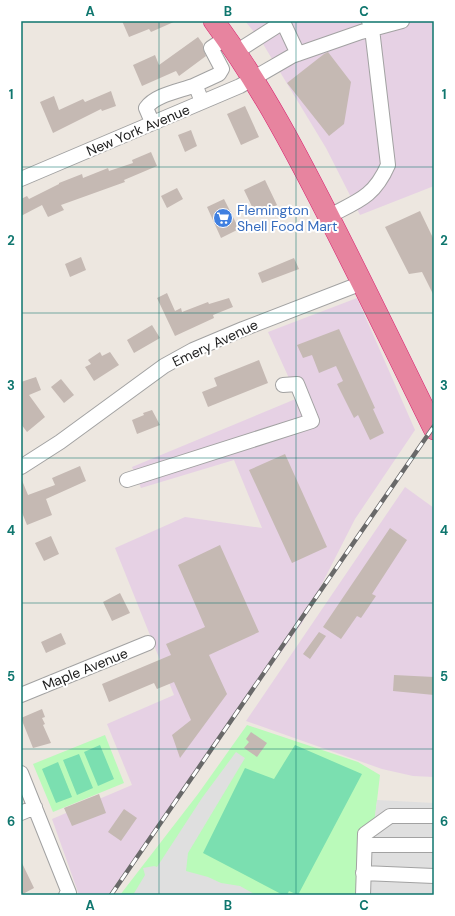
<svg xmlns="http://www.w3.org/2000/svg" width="455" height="916" font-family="'DM Sans',sans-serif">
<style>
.industrial{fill:#e6d1e4}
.park{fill:#bafaba}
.pitch{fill:#7bdfb0}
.parking{fill:#dfdfdf}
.building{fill:#c5b9b3}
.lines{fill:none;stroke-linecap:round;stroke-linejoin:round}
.minor-casing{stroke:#a2a2a2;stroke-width:16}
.highway-casing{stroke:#d81f6e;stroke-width:22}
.minor{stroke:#fff;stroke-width:14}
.highway{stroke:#e7849f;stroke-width:21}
.rail-casing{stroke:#696969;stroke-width:4.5}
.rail{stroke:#fff;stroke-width:3;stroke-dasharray:9;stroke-linecap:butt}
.grid{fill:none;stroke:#0f766e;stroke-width:1;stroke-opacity:0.55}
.labels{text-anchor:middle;stroke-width:4;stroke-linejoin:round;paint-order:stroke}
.street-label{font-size:14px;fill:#1b1b1b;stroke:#fff}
.shop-label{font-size:14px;fill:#366cbe;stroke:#fff;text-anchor:start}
.neatline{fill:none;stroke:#0f766e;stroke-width:1.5}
.grid-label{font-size:13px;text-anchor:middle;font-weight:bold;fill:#0f766e}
</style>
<rect width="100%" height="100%" fill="#ede7e0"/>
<path class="industrial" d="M245,21H434V186L360,215L326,148L260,39Z
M357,298L415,430L355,519L302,623L108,895H79L52,819L132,785L107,724L174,695L115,548L185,517L262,528L234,460L141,488L132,467L298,398L268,332Z
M405,487L434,508V777L413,776L382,769L246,721Z"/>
<path class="park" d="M247,725L358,762L380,775L366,895H120L198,794Z
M105,735L124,783L53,812L33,764Z"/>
<path class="pitch" d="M100,745L114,779L98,786L84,752Z
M295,745L362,774L298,895L289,891L287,895H283L203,853L245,768L274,779Z
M79,754L93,788L77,795L63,760Z
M58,762L72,797L56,803L42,769Z"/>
<path class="parking" d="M236,752L245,758L188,853L186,871L208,877L221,883L240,886L256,895H133L145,875L143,868L154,866L157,867L202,798Z
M377,800L434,803V895H365Z"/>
<path class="building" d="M122,21H176L151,32L149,29L129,37Z
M198,37L203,44V48L206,56L179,76L176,71L142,86L133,65L155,55L159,65Z
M328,52L351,82L344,124L329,136L287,83L324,54Z
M111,91L116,106L102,111L101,109L53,133L40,102L54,96L59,110L83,99L85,102Z
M245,106L259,137L241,145L227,114Z
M191,130L197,146L185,152L178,135Z
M151,152L157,166L124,180L125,182L61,205L64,210L48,217L42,205L21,216V199L27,196L29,199L59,184V183L82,174L83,178L108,168L109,171L133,163L132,160Z
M265,180L277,205L256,215L244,190Z
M177,188L183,199L167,208L161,196Z
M224,199L239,229L221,238L207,207Z
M420,211L434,240V296L422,272L409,274L385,227Z
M81,257L86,270L70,277L65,264Z
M294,258L299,269L262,283L258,273Z
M167,293L175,311L181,308L182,312L208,302L209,304L229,298L233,307L213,315L214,318L175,336L157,298Z
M152,325L160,338L134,353L127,340Z
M339,329L375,408L373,409L384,433L370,440L358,415L354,418L337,384L343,381L336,366L319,373L312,355L303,358L297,345Z
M100,352L102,356L110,352L119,365L94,381L85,367L91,364L88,360Z
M259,360L268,383L208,407L202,392L217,386L214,378Z
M36,377L41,390L29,395L45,417L27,432L21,424V382Z
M61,379L74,395L64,403L51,387Z
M152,410L160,425L137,434L132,420L144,415L143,413Z
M285,454L327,547L292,563L249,470Z
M80,466L86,481L46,499L52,515L27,525L21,510V478L28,495L55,485L52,478Z
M390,528L407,540L372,594L376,596L361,618L357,616L341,639L323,627Z
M51,536L59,554L44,561L35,543Z
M220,545L259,632L209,655L227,694L180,758L172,735L191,720L174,682L157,689L154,683L109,702L102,684L171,655L166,644L205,627L178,565Z
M120,593L130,613L112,621L103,602Z
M319,632L326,636L310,659L303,654Z
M61,633L66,644L46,653L41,642Z
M394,675L434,677V695L393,691Z
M42,709L45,717L42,718L45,724L43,725L51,743L33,748L21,718Z
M251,732L267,743L257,757L244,748L249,742L246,739Z
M99,794L106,813L72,826L64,808Z
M124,809L137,818L121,841L108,832Z
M21,861L34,888L21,895Z"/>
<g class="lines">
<defs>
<path id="minor" d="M236,52L283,22L298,54
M193,86L219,74L222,69L211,48L226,38
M152,122L146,108C155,95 179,91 193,86L197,89L202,102
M21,179L240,86L292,56L361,32L402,21
M329,216C358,201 374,197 388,165L372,29L369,21
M21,467L60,442L164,366L193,350L243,329L362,283
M127,480L312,421L297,384L283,385
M21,695L148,643
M21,773L69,893L66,895
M21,813L35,807
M365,845H434
M363,873L434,876
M363,895L365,834L390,816H434"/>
<path id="highway" d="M214,21C263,88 300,160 337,233C370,298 402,364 434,429"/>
</defs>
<use href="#minor" class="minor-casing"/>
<use href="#highway" class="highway-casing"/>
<use href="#minor" class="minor"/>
<use href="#highway" class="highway"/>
<defs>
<path id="rail" d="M111,895L434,426"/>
</defs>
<use href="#rail" class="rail-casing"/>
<use href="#rail" class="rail"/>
</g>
<path class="grid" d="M159,21V895M296,21V895M21,167H434M21,313H434M21,458H434M21,603H434M21,749H434"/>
<defs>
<symbol id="supermarket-disc" viewBox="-11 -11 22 22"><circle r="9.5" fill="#3f7fe0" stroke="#fff"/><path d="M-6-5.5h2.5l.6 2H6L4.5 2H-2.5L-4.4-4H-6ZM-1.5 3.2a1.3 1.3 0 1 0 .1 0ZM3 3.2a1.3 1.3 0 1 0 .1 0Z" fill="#fff"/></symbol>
</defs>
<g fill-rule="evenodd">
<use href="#supermarket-disc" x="212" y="207" width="22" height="22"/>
</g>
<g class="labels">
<g class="street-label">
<text transform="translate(138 130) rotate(-23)" y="5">New York Avenue</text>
<text transform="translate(215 343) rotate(-25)" y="5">Emery Avenue</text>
<text transform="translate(85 669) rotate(-22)" y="5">Maple Avenue</text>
</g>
<g class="shop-label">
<text x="237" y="215">Flemington<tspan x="237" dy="16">Shell Food Mart</tspan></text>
</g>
</g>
<rect width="455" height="916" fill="none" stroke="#ffffff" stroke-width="44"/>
<rect x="22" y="22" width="411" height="872" class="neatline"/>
<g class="grid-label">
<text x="90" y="16">A</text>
<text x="228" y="16">B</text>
<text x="364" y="16">C</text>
<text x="11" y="99">1</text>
<text x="444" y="99">1</text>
<text x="11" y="245">2</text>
<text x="444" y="245">2</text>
<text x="11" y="390">3</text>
<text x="444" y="390">3</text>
<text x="11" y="535">4</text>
<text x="444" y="535">4</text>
<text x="11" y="681">5</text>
<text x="444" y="681">5</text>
<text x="11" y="826">6</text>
<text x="444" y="826">6</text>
<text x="90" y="910">A</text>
<text x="228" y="910">B</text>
<text x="364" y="910">C</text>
</g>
</svg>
